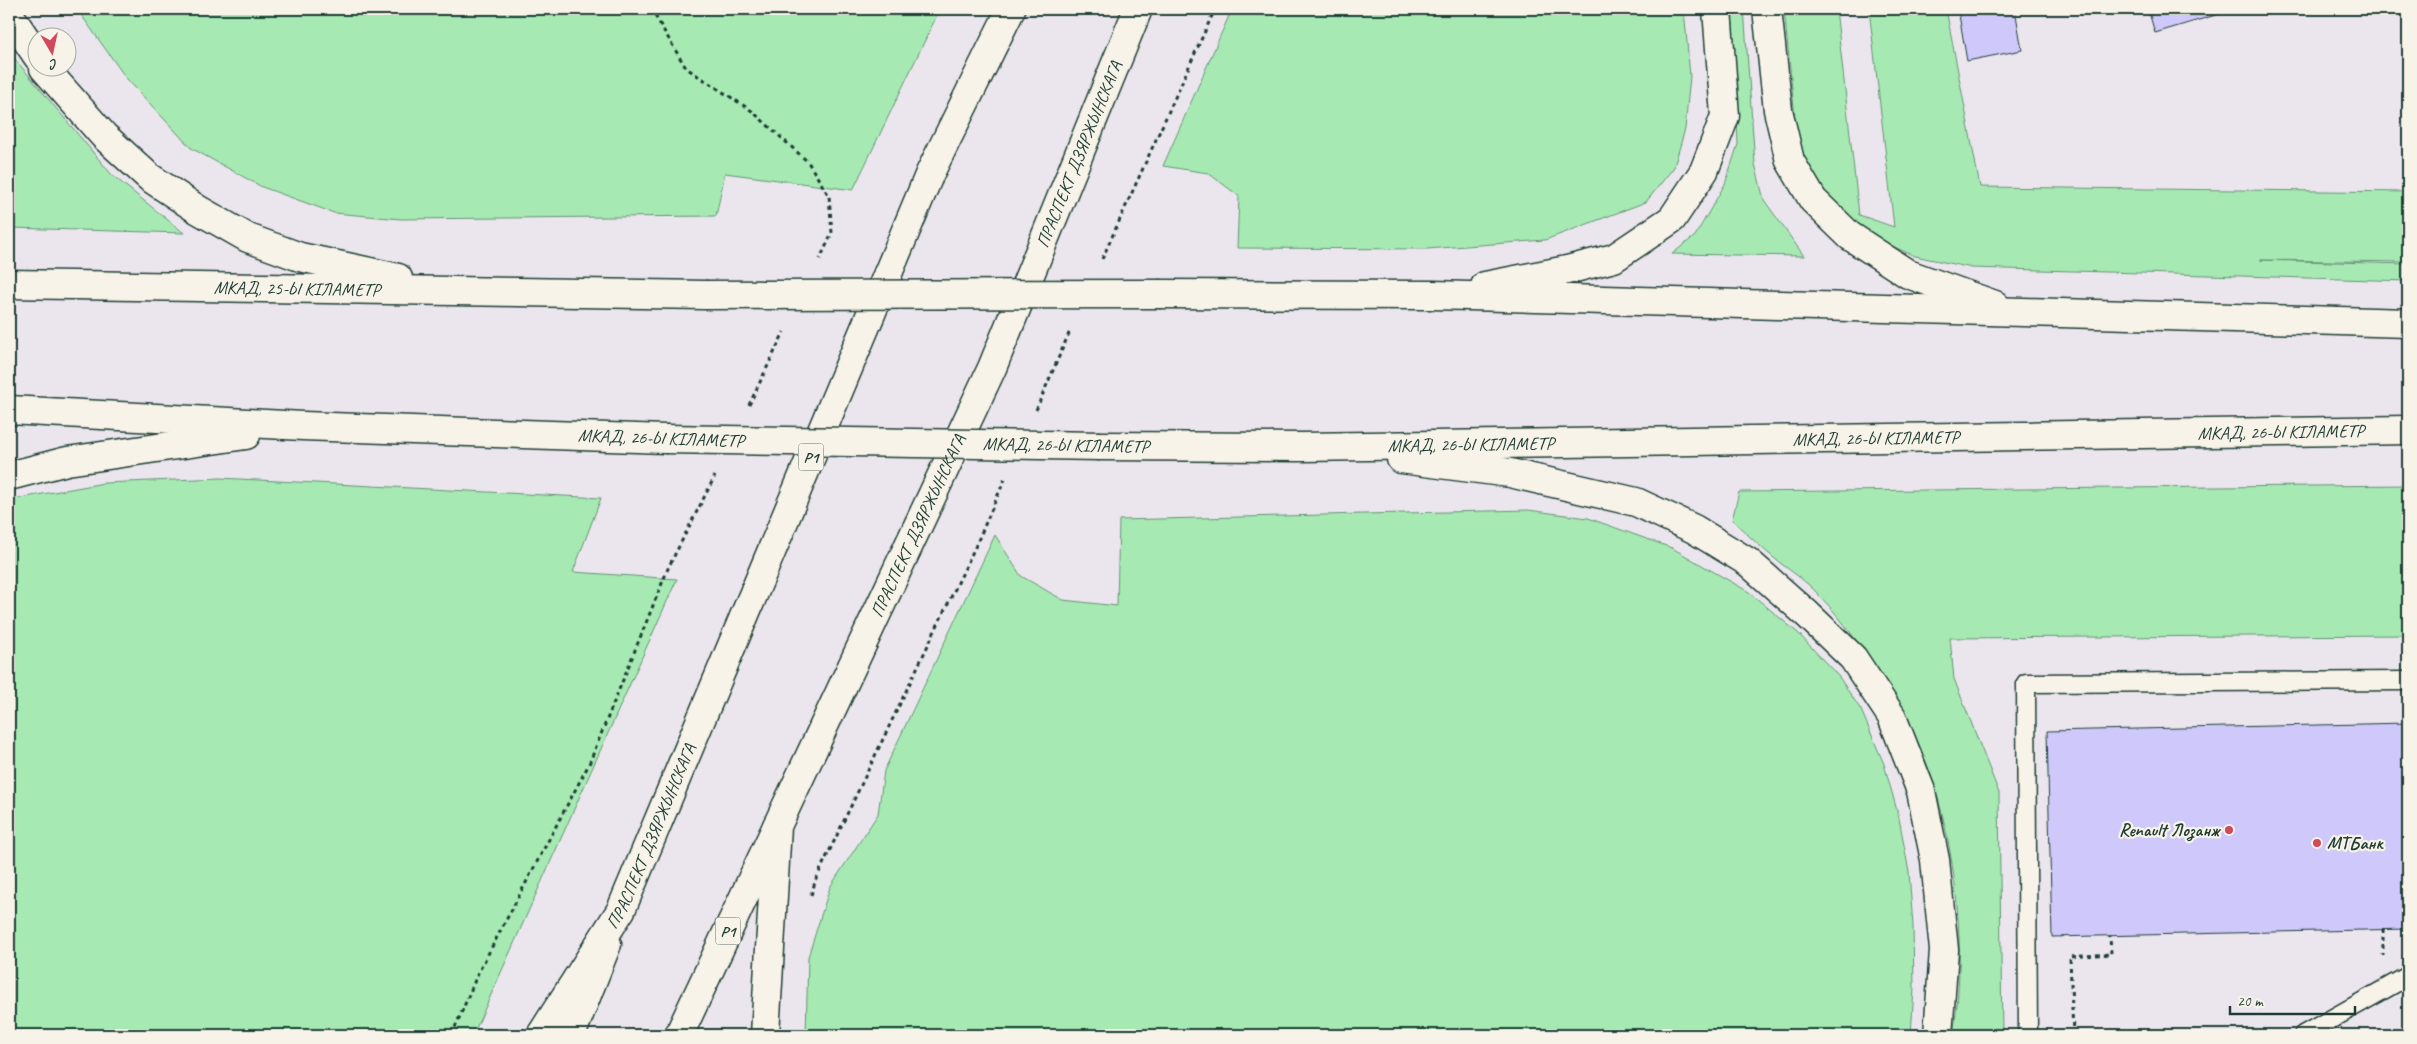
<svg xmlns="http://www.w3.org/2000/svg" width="2417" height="1044" font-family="Caveat,sans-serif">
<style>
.green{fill:#a7e9b3;stroke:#639374}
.building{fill:#cec8fb;stroke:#1f3d34}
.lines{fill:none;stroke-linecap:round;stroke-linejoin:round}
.lane-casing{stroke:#1f3d34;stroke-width:21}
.primary-casing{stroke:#1f3d34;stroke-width:31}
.highway-casing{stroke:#1f3d34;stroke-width:31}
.path{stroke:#1f3d34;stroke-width:3;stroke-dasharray:4 4;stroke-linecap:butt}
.lane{stroke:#f7f3e8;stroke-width:18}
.primary{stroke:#f7f3e8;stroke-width:28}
.highway{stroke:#f7f3e8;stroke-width:28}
.highway-bridge-casing{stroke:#1f3d34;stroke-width:31;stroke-linecap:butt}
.highway-bridge{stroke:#f7f3e8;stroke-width:28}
.poi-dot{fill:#d1495b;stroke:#f7f3e8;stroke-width:2}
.labels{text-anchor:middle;stroke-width:4.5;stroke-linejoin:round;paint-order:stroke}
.shield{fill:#f7f3e8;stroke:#60746a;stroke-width:1}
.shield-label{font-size:16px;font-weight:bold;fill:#1f3d34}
.street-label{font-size:18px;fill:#1f3d34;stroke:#f7f3e8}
.poi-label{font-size:18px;font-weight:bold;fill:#1f3d34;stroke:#f7f3e8;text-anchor:end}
</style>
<rect width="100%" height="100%" fill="#ebe6ee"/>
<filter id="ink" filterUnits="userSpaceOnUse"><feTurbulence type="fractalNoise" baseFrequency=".02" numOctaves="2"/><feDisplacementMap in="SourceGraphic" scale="10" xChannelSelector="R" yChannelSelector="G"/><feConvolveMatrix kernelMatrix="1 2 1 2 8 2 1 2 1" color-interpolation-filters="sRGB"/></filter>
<g filter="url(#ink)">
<path class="green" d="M77,9H940L853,190L725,173L716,216L401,219L334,213L262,187L191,148L126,78Z
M1232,9H1684L1690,76L1685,129L1674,167L1646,202L1545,240L1427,249L1237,248L1239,196L1208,173L1163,166Z
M1732,9H1744L1755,164L1764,200L1804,256L1672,254L1695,236L1725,184L1738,144Z
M1784,9H1836L1859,215L1894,227L1869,9H1946L1980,187L2408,192V262L2260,260L2408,264V281L1972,268L1915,256L1876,239L1837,211L1799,157Z
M9,52L112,175L184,233L9,228Z
M220,478L601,498L573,572L677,579L473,1035H9V500L104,483Z
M2408,485V635L1950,638L1954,679L1999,793L2002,1035H1953C1969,942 1954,816 1913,731C1904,712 1891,694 1880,676C1860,644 1837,612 1810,586C1797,574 1781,565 1768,553C1756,543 1744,531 1732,520L1739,492Z
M1528,510L1588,518L1672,548L1749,592L1798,633L1839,677L1861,710L1884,764L1899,818L1909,872L1913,926L1914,989L1911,1035H806L808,957L830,887L878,814L884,771L995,535L1021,576L1063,600L1117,606L1119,520Z"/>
<path class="building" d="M1958,9H2015L2022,50L1967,61Z
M2148,9H2236L2155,33Z
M2408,723V929L2052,937L2047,731Z"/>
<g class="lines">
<defs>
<path id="lane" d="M2028,1035L2026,683L2408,681
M2303,1035L2408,976"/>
<path id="primary" d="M571,1035L607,944
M679,1035L777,826"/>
<g id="highway">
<path d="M1767,9L1778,110L1790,161L1813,200L1850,236L1908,274L1995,305"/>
<path d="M9,14L38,57"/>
<path d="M44,68L104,136L149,177L197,209L248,238L300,257L398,278"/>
<path id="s1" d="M9,284L705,295"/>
<path d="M1485,286L1567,270L1614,258L1672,219L1704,171L1725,116L1717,9"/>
<path d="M1161,294L1433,295L2408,323"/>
<path d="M9,410L303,426L665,439"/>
<path id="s2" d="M1100,446L1302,447L2408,430"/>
<path d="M1401,459L1510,473L1636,502L1694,529L1748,562L1807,614L1853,658L1892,717L1921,791L1935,860L1944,950L1938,1035"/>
<path d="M9,476L67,461L246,435"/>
<path id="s3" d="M541,1035L621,910L930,173L1011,9"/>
<path id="s4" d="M765,1035L777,826L992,368L1138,9"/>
</g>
</defs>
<use href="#lane" class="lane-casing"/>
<use href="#primary" class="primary-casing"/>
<use href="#highway" class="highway-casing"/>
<path class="path" d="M651,9L686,68L752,111L808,162L829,196L832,233L820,259
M1102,259L1215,9
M749,405L784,332
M1036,410L1070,331
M811,895L816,879L976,545L1005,479
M2383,929V955
M452,1035L478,973L589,764L669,566L715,476
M2073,1035L2070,957L2111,954L2110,936"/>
<use href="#lane" class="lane"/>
<use href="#primary" class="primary"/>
<use href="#highway" class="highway"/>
<defs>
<path id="highway-bridge" d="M705,295L1161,294
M665,439L1100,446"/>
</defs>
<use href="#highway-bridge" class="highway-bridge-casing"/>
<use href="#highway-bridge" class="highway-bridge"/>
</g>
</g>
<g class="poi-dot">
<circle cx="2229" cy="830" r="5"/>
<circle cx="2317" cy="843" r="5"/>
</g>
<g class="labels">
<g class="shield">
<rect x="798.5" y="443.5" width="25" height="27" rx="4"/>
<rect x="715.5" y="917.5" width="25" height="27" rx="4"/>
</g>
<g class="shield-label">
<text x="811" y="463">Р1</text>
<text x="728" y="937">Р1</text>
</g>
<g class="street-label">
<text dy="6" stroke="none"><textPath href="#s4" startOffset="946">ПРАСПЕКТ ДЗЯРЖЫНСКАГА</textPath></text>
<text dy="6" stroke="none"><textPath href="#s1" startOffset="288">МКАД, 25-Ы КІЛАМЕТР</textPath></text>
<text dy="6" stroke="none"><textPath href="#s2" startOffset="1181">МКАД, 26-Ы КІЛАМЕТР</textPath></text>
<text transform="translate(661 438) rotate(2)" y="6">МКАД, 26-Ы КІЛАМЕТР</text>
<text dy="6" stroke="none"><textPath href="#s2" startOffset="776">МКАД, 26-Ы КІЛАМЕТР</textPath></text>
<text dy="6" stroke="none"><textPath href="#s2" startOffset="371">МКАД, 26-Ы КІЛАМЕТР</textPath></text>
<text transform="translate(1066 445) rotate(1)" y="6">МКАД, 26-Ы КІЛАМЕТР</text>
<text dy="6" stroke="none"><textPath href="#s4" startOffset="541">ПРАСПЕКТ ДЗЯРЖЫНСКАГА</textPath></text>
<text dy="6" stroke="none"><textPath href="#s3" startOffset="228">ПРАСПЕКТ ДЗЯРЖЫНСКАГА</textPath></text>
</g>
<g class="poi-label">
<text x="2219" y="836">Renault Лозанж</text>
<text x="2327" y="849" text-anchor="start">МТБанк</text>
</g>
</g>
<rect width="2417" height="1044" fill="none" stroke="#f7f3e8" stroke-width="30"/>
<rect x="15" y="15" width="2387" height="1014" fill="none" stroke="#1f3d34" stroke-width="2" filter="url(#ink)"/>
<g transform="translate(52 52) rotate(171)"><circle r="24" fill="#f7f3e8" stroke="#a1aaa0"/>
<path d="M0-4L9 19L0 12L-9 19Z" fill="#d1495b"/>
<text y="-8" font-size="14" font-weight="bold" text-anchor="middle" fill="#1f3d34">С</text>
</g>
<path d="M2230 1006v8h125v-8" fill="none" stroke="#1f3d34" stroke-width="2.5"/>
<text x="2237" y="1006" font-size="15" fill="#1f3d34" stroke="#f7f3e8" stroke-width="4" paint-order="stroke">20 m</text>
</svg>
